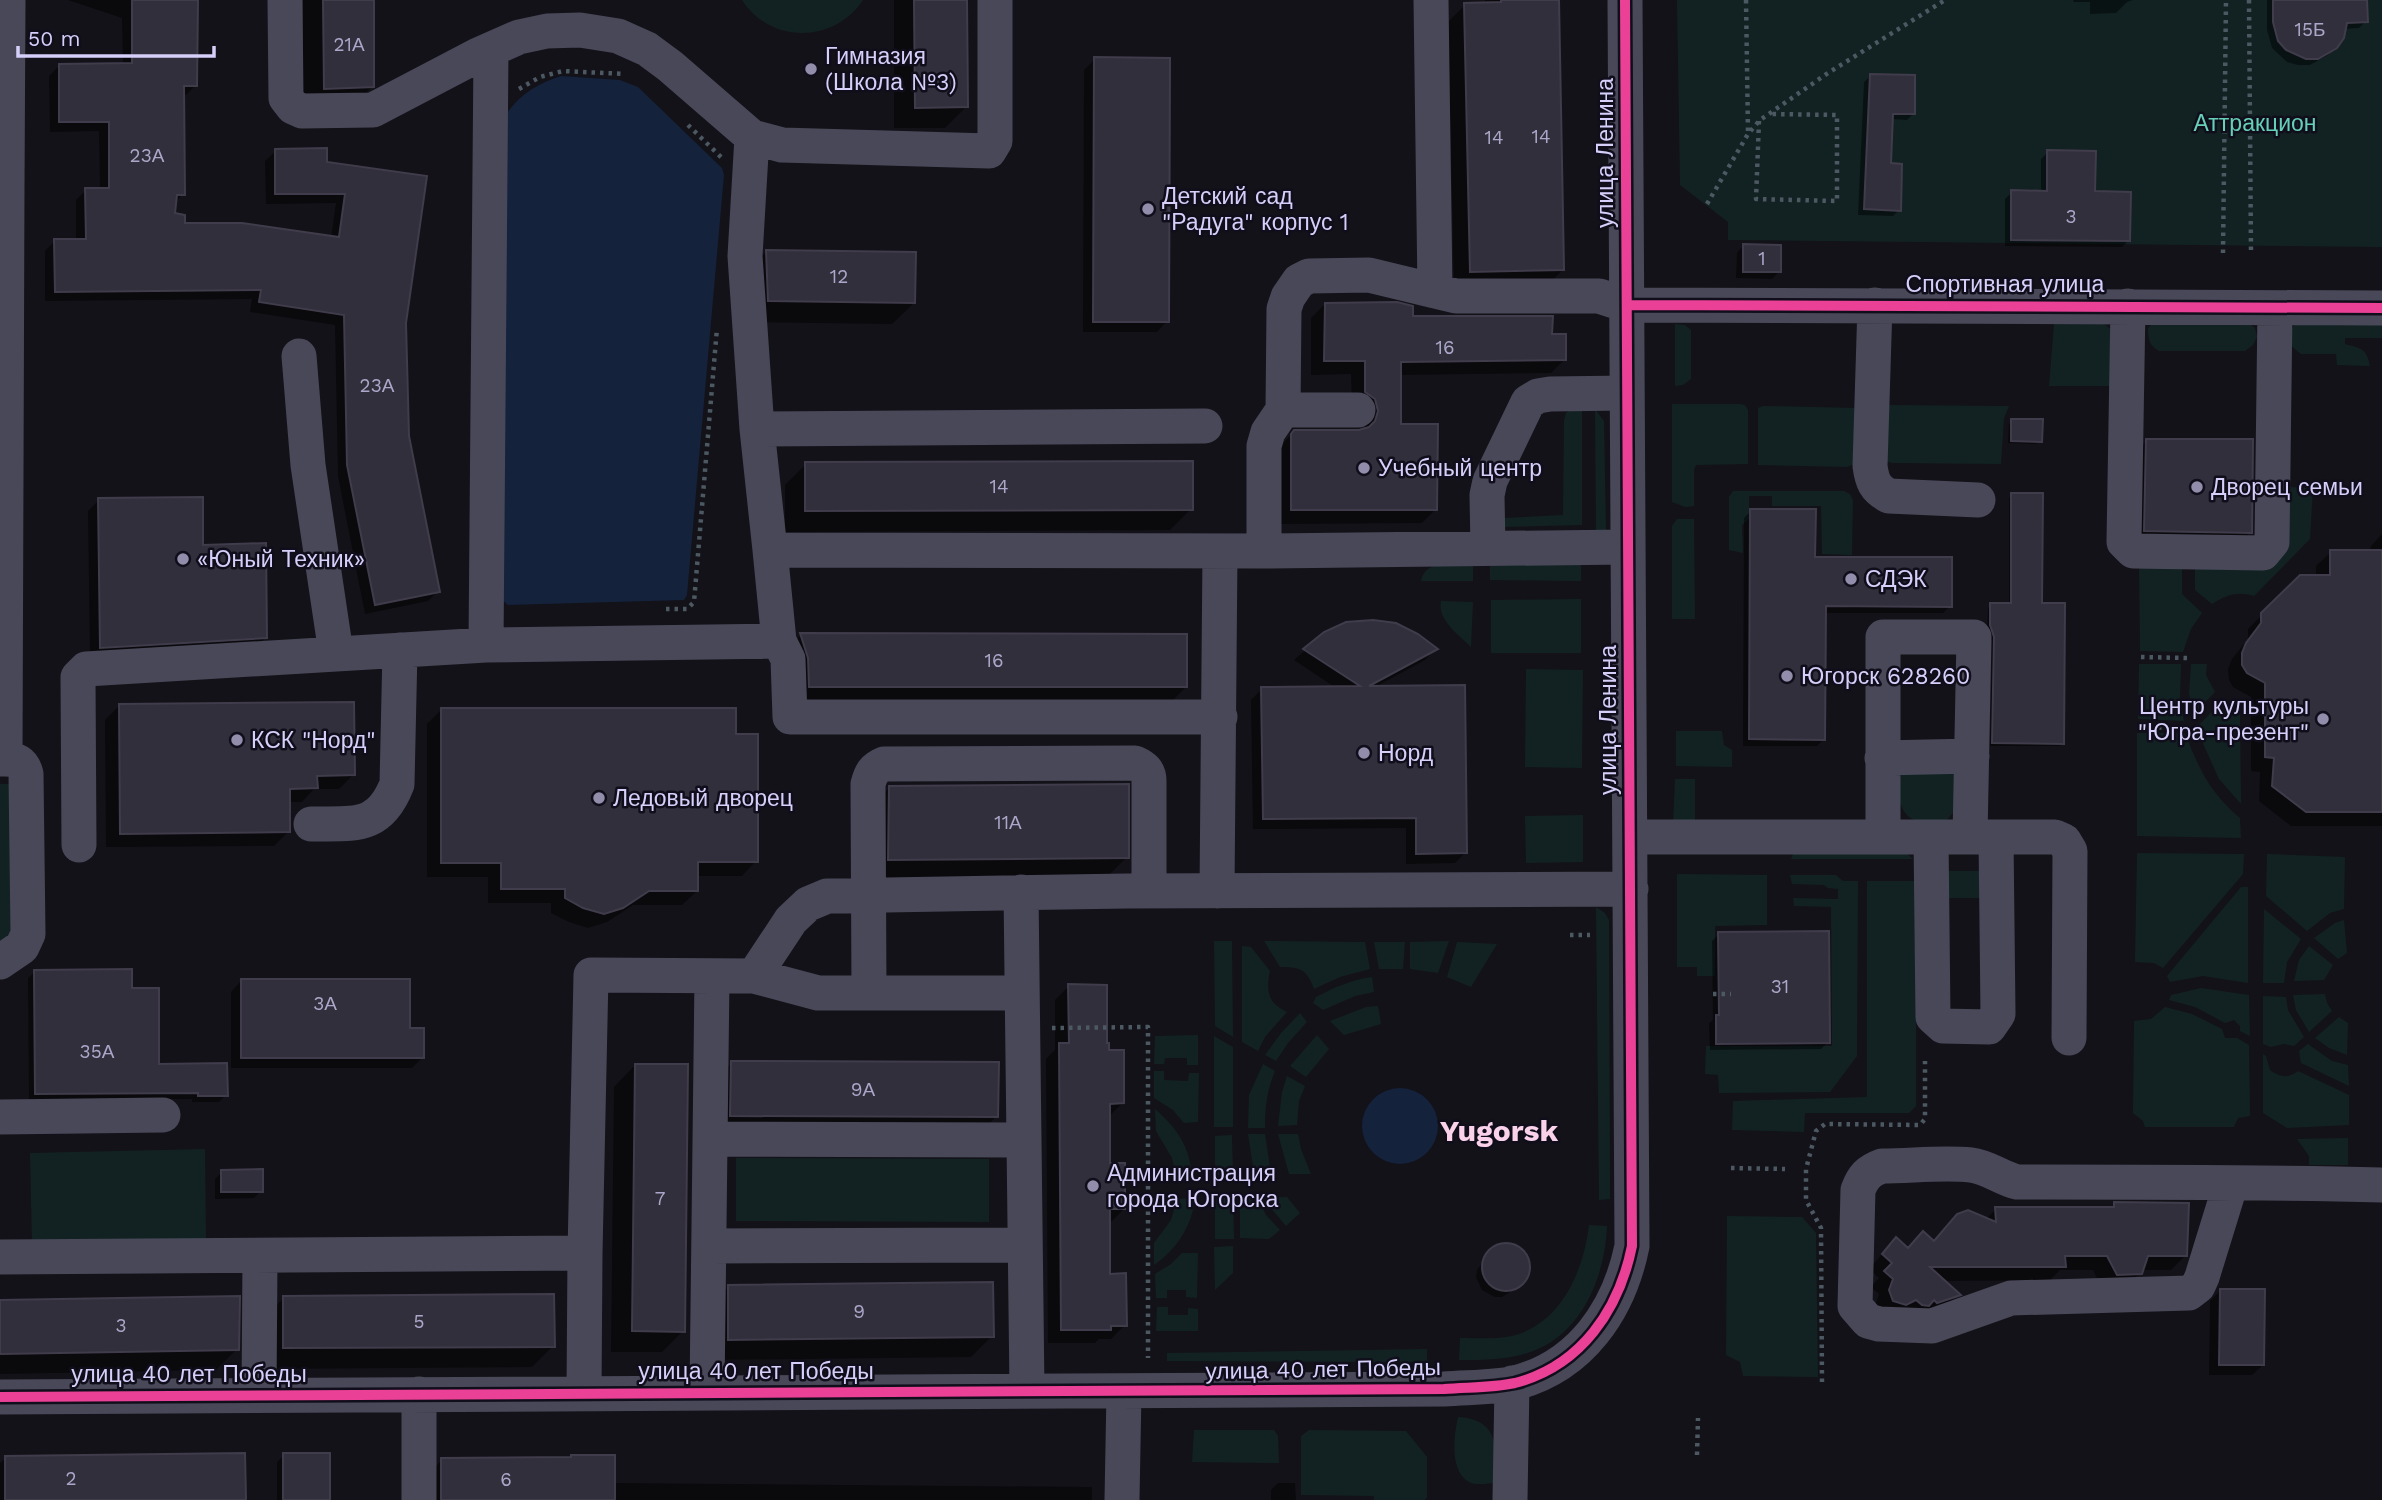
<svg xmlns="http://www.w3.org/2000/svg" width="2382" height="1500" font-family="'Work Sans',sans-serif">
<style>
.green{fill:#122223}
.water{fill:#14223c}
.shadow{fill:#0007}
.building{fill:#312f3b;stroke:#403c4b;stroke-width:2}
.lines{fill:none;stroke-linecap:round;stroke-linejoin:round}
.path{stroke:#4c5862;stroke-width:4.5;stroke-dasharray:3.5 5;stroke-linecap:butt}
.minor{stroke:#494859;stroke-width:35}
.cycleway-casing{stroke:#110e1c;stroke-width:15}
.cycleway{stroke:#ea4096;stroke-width:10}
.poi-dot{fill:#918daa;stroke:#110e1c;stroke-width:2.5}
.labels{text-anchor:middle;stroke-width:5;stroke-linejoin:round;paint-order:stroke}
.number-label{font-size:19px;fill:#aca7ca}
.poi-label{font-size:23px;fill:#d5cff9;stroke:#110e1c;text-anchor:start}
.park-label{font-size:23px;fill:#65cfb8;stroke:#110e1c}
.street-label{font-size:23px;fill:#d5cff9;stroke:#110e1c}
.district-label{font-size:30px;font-weight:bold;fill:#f9d1e9;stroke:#110e1c}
</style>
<rect width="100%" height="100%" fill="#131218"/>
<path class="green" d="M742,0H863C834,44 770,44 742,0Z
M1677,0H2382V247L1728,240V222L1680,185Z
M2101,321L2115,333L2114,386H2049L2054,324Z
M2155,321L2248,323L2255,328L2257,337L2253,345L2245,351H2159C2149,346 2148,338 2148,328Z
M2297,322L2382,323V338H2345V344C2361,348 2367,349 2370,366L2337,365L2336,354H2301L2290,345L2292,328Z
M1675,324L1685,325L1691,330V379L1683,385L1675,386Z
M1672,404H1740L1745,405L1748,410V464L1696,465L1694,470V506L1685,507L1672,502Z
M1887,405L2009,406L2004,418L2001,464L1892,463L1886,461Z
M1763,406L1858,408L1854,464L1847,467L1758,465V408Z
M1573,407H1582V525L1502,527L1504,518L1563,515L1564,420L1566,413Z
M1595,409L1604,421L1606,531H1596Z
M2288,487L2313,488L2310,539L2254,596C2238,591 2226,595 2212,604L2195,590V566H2269Z
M1733,491H1844L1850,494L1853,500L1852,555L1822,554L1821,506H1772V496H1749V519L1742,525L1743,553L1729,550V497Z
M1677,519H1694L1695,619H1672V526Z
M1473,562V581H1421C1425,559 1454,564 1473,562Z
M1490,562H1581V581L1490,580Z
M2139,565H2182V594L2202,613L2191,629L2183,652L2140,651Z
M1581,599V653H1491V600Z
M1441,601L1473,602L1471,647C1459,635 1437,620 1441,601Z
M2139,664H2181L2180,698L2184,721L2138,719Z
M2191,664H2207L2206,675L2215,692L2193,714L2189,693Z
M1526,669L1583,670L1582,768L1525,767Z
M2223,700L2240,714L2241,804L2219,779L2196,728Z
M1676,731H1722L1724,745L1732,750V767L1676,766Z
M2137,733H2185C2199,769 2210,793 2240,818L2241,838L2137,836Z
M1929,763L1964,774L1956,809L1946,821C1938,821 1930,823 1923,822C1899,821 1894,791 1902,773Z
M1675,779H1695V825L1673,824Z
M0,784H13L15,940H0Z
M1583,815V862L1526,863L1525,816Z
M1904,851L1913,859H1791L1793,854Z
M2137,853L2244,854L2243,874L2163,968L2154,963L2135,962Z
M2267,854L2345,857L2344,909L2330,913L2307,931L2266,896Z
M1943,871H1986V898H1943Z
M1677,874L1767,875V925L1715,926V976H1697V967H1677Z
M1790,875H1836L1843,881H1858L1857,1056L1830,1092L1719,1093L1718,1075L1705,1074L1706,1046H1832L1831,907L1794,906L1793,898L1838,899V889L1828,888L1824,885L1792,884Z
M1867,881H1916V1106L1909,1113H1805L1804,1132L1732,1130L1733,1101L1867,1097Z
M2241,887H2248V983L2203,976L2170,982L2167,976Z
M1596,907L1605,913L1609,920L1610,1199L1599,1200Z
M2264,909L2301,939L2287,962L2284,983H2263Z
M2344,920L2347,953L2338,959L2314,938L2335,923Z
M1214,941H1232L1233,1037L1215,1026Z
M1264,941L1365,942L1370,969L1340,977L1314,989C1307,969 1300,967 1280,967Z
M1449,941L1438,973L1410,969V942Z
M1374,942H1405L1403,969H1379Z
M1457,942L1497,944L1471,987L1447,977Z
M1242,946L1251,947L1270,971C1266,990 1267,1003 1287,1012L1265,1037L1258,1051L1242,1042Z
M2309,946L2333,965L2324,980L2294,981L2299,960Z
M1372,977L1374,992L1355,996L1323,1010L1313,1003L1316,997C1335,987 1351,980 1372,977Z
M2201,988L2249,995L2250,1036L2240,1031V1026L2234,1020L2225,1023L2195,1007L2169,1000L2171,995Z
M2325,994L2327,1003L2332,1011L2309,1032L2296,1010L2293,995Z
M2263,996L2286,997L2288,1010L2304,1037L2294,1046L2284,1044L2271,1047L2263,1044Z
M1378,1006L1381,1024L1344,1035L1330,1021L1366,1007Z
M2165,1007L2192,1014L2222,1029L2225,1038H2237L2249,1045L2250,1116L2238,1118L2234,1127H2145L2143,1121L2133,1113L2134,1021L2151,1019Z
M1300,1013L1307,1022L1288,1043L1276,1061L1265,1055L1281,1033Z
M2339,1017L2348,1023L2347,1055L2329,1048L2315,1038Z
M1198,1035V1065H1187V1058H1165L1164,1064H1154L1155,1036Z
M1317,1035L1329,1049L1306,1077L1290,1066Z
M1214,1036L1233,1047V1127H1214Z
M2308,1044L2332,1061L2348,1065L2349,1086L2301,1063L2299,1051Z
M2263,1054L2266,1056L2270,1070C2279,1077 2288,1079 2298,1071L2349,1095V1125L2287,1128L2263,1113Z
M1263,1064L1275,1071C1267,1090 1265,1107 1265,1128H1248L1249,1095Z
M1154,1071H1164V1080L1188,1081L1189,1073H1199L1198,1122L1184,1123L1173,1110L1154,1098Z
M1287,1076L1305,1086L1299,1101L1297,1125L1278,1126L1282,1092Z
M1155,1109C1177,1128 1190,1147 1192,1176H1176L1172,1158L1156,1131Z
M1248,1134H1265L1271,1173H1254Z
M1278,1134H1298L1301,1149L1311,1174H1289Z
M1232,1135L1233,1175H1215V1136Z
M2348,1138V1165H2309V1156L2297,1139Z
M205,1149L206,1241L32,1245L30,1153Z
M736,1158L989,1159V1222L736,1221Z
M1240,1197H1257L1266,1215L1280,1230L1269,1239L1240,1238Z
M1287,1197L1300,1213L1286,1226L1270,1207L1267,1198Z
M1195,1198C1192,1226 1177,1249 1154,1265V1243L1171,1220L1177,1199Z
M1215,1198H1233L1234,1239H1215Z
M1727,1216L1802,1217L1816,1233L1818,1377L1743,1376L1740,1362L1726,1355Z
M1589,1225L1607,1226C1605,1279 1580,1339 1524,1354C1503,1360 1481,1360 1459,1360L1460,1338C1479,1338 1501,1340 1519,1334C1564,1318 1584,1268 1589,1225Z
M1233,1246V1273L1215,1290L1214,1247Z
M1182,1253H1198L1197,1298L1186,1297V1290H1167V1298H1156L1155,1274L1171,1264Z
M1157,1307H1168V1315H1188V1308L1198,1309V1331H1156Z
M1427,1349V1362L1167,1361V1353Z
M1458,1417C1500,1419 1497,1451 1497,1483C1489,1483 1476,1486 1469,1482C1449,1471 1454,1435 1458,1417Z
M1194,1430H1274L1278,1436L1279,1463L1192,1462Z
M1309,1430L1406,1431L1427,1457V1497L1425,1500H1374V1496L1301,1495V1436Z"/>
<path class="water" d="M561,76L620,80L638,87L722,168L724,175L687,595L684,600L508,605L501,599L506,115C518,95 539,83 561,76Z
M1362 1126a38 38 0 1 1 76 0a38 38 0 1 1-76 0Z"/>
<path class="shadow" d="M68,0H196V85L186,95H183V194L174,203V215L183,225L331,238L336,203L266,204L265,161L276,151L326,163L425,178L404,323L407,436L438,591L428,601L365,614L338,476L335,325L250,312L252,299L45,301V251L55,241H76V200L86,190H100L99,131L50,132L49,76L59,66L123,65L122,18Z
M303,0H372L373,86L351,107L303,109Z
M894,0H966V107L945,128H894Z
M1485,0H1556L1563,270L1546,286L1454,288L1448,22L1465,5L1485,4Z
M2073,0H2133L2127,2L2116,13L2090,14V2H2074Z
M2267,0H2366V21L2359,28L2344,29L2335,47L2328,55L2310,65H2298L2287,62L2272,48L2267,30Z
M1095,59L1167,321L1157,332H1083L1084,70Z
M1870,76L1913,114L1907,120L1891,119L1889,165L1899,210L1893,216L1858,215L1864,82Z
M2048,152L2094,193L2129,240L2122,247L2005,246V199L2012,192L2041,193V159Z
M1743,246L1779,272L1772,279L1736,278L1737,253Z
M766,252L914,303L892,324L748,322L745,273Z
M1325,304L1551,336L1565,359L1551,373L1399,375V425L1436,509L1422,523L1278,524L1280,446L1294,432L1363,430L1365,426L1352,406L1351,374L1311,375V318Z
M2012,421L2040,441L2037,444L2008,443L2009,424Z
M2147,441L2250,532L2240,543L2134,541L2136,451Z
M806,464L1191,509L1170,530L785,532V485Z
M2012,495L2041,604L2063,743L2060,746H1990L1992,641L1987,629L1988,608L1991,605H2009V498Z
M99,500L202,546L266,637L255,648L90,658L88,511Z
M1751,511L1813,558L1950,606L1943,613H1824V739L1817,746H1743L1744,518Z
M2382,534V826H2291L2259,801L2260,772L2251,771V697L2233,687L2229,680L2228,669L2232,659L2248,639V629L2300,577H2316V566L2331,552L2370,551L2371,546Z
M1325,633L1435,649L1425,660L1373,688L1466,852L1455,863L1406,864V828L1253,829L1251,700L1262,689L1336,688L1294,660Z
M801,635L1186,687L1165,708H789L780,656Z
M119,706L353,775L339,789H314L302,802H288L289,831L274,846L106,847L105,720Z
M442,709L756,861L742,876H697V891L682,905H633L607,922L588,928L569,922L551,913V903H488V877H427V724Z
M889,788L1127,857L1106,878L868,880V809Z
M1719,934L1828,1042L1821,1049L1710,1050L1709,1023L1713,1020L1712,941Z
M35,972L130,990L157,1066L226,1095L219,1102H192V1099L29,1100L28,978Z
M241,981L423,1057L412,1068H231V992Z
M1069,986L1105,1045L1123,1103L1108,1117V1165L1124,1209L1109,1224V1275L1125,1325L1111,1339H1099L1095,1343H1048L1046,1059L1055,1050V1000Z
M732,1063L997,1116L975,1137L710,1136L711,1084Z
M635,1065L683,1331L662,1352H611L614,1087Z
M222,1172L261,1191L254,1198L215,1199V1179Z
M2115,1204L2186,1255L2171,1270H2142L2126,1288L2102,1289L2093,1270H2060L2050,1280L1943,1281L1958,1295L1944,1308L1922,1316L1875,1306L1879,1294L1871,1287L1879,1278L1869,1269L1882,1254L1933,1242L1958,1215L1986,1219L1996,1209L2110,1208Z
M1505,1245L1519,1249L1527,1261L1526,1275L1515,1289L1502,1297H1495L1482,1290L1476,1277L1477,1270L1492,1250Z
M729,1287L992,1336L971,1357L707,1360L708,1308Z
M2220,1291L2263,1365L2252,1375H2209L2210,1301Z
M284,1298L553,1346L532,1367L262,1369V1319Z
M0,1302L237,1349L216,1370L0,1374Z
M284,1455L328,1500H277V1462Z
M6,1458L245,1500H0V1463Z
M442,1460L613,1483L1092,1487V1500H433V1469Z
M1278,1483H1295L1296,1500H1271V1490Z"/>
<path class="building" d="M132,0H198L197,86H184L185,195H177L175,213L185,215V223H242L339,237L345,194H275V149L327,148V162L427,176L406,323L409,436L440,592L375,605L347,465L344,315L259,302L261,290L55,292L54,239H86L85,188H109V122H59V64L132,63Z
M323,0H374V87L324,89Z
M914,0H967L968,107L915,108Z
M1501,0H1559L1564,270L1470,272L1464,3L1501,2Z
M2273,0H2367L2368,22L2347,23L2344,38L2337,48L2318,59H2306L2286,50L2278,41L2273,22Z
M1094,57L1170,58L1169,322H1093Z
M1870,74L1915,75V114H1893L1891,163L1902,164L1901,211L1864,209Z
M2047,150L2096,151L2095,191L2131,192L2130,241L2011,240V190L2047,191Z
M1743,244L1781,245V272H1743Z
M766,250L916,252L915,303L768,301Z
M1397,302L1413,306V316H1553L1552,334H1566V360L1401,362V424H1438L1437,510H1291V434L1294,430H1359L1369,427L1375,421L1378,411L1375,399L1365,392V361H1324L1325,303Z
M2011,419H2043L2042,442L2011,441Z
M2146,439H2253L2252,533L2144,531Z
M1193,461V510L805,511V462Z
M2011,493H2043L2042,603H2065L2064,744L1992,743L1994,637L1990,625V603H2011Z
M203,497V545L266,543L267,638L100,648L98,498Z
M1750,509H1816L1815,557H1952V607L1826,606L1825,740L1749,739Z
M2330,550H2382V812H2306L2272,786L2274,758L2265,757V683L2247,673L2242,665V653L2246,643L2261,623V613L2300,575H2330Z
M1373,620L1396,623L1418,634L1438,649L1369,686L1465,685L1467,853L1416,854V818L1263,819L1261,687L1360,686L1303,649L1324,632L1346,622Z
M800,633L1187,634V687H809L808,658Z
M354,702L355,775L317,776L318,788L290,789V832L120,834L119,704Z
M441,708H736V734H758V862H698V891H649L623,908L604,914L583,908L565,898V889H501V863H441Z
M1129,784V858L888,860L889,786Z
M1829,931L1830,1043L1716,1044V1015H1719L1718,932Z
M132,969V988H159V1064L227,1063L228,1096H198V1093L35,1094L34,970Z
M241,979H410V1028H424V1058H241Z
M1068,984L1107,985V1043H1109V1050H1124V1103L1110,1104V1163H1125V1209H1110V1274L1126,1273L1127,1326H1111V1330H1061L1059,1043H1069Z
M731,1061L999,1062L998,1117L730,1116Z
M635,1064H688L685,1332L632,1331Z
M263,1169V1192H221V1170Z
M2114,1202L2189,1203L2187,1256H2148L2142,1274L2117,1275L2107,1256H2065L2066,1267H1930L1961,1295L1937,1303L1934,1300L1929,1306L1922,1305L1916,1300L1906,1305L1893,1301L1889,1290L1893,1279L1884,1271L1892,1263L1882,1254L1896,1237L1908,1248L1923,1231L1934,1241L1957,1214L1968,1210L1996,1222L1995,1207H2114Z
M1482 1267a24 24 0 1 1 48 0a24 24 0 1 1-48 0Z
M993,1282L994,1337L728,1340V1285Z
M2220,1289H2265L2264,1365H2219Z
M554,1294L555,1347L283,1348V1296Z
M240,1296L239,1350L0,1354V1300Z
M245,1453L246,1500H5V1456Z
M283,1453H330V1500H283Z
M571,1455H615V1500H441V1458L571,1457Z"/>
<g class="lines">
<path class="path" d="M1746,0L1748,133
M2249,0L2251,252
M519,89L540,77L563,71L625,74
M1759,121L1756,199L1837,201V115L1770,114
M688,125L722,158
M1707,204L1748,134L1760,120L1828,73L1945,0
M2223,253L2226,0
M666,609H687L694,602L717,328
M2141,657L2187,658
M2141,727L2189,728
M1570,935H1590
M1713,994H1731
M1052,1028L1148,1027V1358
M1731,1168L1785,1169
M1822,1382L1821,1228L1806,1200V1169L1816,1131L1825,1124L1920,1125L1925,1119V1061
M1697,1455L1698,1418"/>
<path class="minor" d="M285,0L286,98L293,107L302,111L373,110L478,55L519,37L547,31L580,30L618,36L647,49L670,66L752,137L782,145L989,151L995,141V0
M1431,0L1435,291L1456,296H1599L1627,305L2382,308
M752,137L745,256L757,429
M0,187H7L8,0
M1875,305L1870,466C1872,481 1875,489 1889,496L1978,500
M2128,306L2124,542L2133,551L2263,553L2272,542L2275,308
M299,356L308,465L336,653
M1283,410H1358
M1205,426L757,429L770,550L1264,551L1628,547
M1488,548L1487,495L1490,481L1528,402L1538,396L1550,394L1627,393
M1264,551V446L1268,432L1283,410L1284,309L1288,297L1299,281L1309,276L1369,275L1435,291
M779,641L788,659L790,717H1220
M486,645L491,50
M1882,758L1972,756
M0,759H5L7,187
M311,824C354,823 379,830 397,784L400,650
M1630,837H2055L2064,841L2070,851L2069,1038
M1883,837V637H1974L1970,837
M1931,837L1933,1017L1943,1026L1989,1027L1998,1014L1996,837
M79,845L78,677L86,669L486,645L779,641L770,550
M1217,891L1220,551
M1021,892L1027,1391
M0,962L22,947L28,934L26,774C23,762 17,759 5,759
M754,976L818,993H1022
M869,993L868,784C871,773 874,768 884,764L1135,763C1144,767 1149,771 1149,781V891
M0,1117L163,1115
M710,1139L1023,1140
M2231,1183L2202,1277L2198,1286L2189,1293L2011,1298L1932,1326L1879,1324L1868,1321L1855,1306L1858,1190C1863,1177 1868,1171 1882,1166C1911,1166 1942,1162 1971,1165C1988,1167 2001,1178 2017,1182C2139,1182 2260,1182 2382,1185
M709,1246L1025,1245
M585,1253L591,975L754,976L791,920L808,904L827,896L1127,891L1631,889
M0,1257L585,1253L584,1393
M707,1392L712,976
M419,1394V1500
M259,1395L260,1256
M0,1397L1444,1389C1467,1387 1492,1388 1515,1383C1581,1366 1619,1310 1632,1246L1625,0
M1122,1500L1124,1391
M1510,1500L1512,1383"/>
<defs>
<path id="cycleway" d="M1627,305L2382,308
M0,1397L1444,1389C1467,1387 1492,1388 1515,1383C1581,1366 1619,1310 1632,1246L1625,0"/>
</defs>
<use href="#cycleway" class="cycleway-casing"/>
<use href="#cycleway" class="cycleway"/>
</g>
<g class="poi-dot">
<circle cx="811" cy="69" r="7"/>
<circle cx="1148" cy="209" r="7"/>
<circle cx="1364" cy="468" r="7"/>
<circle cx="2197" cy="487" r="7"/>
<circle cx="183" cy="559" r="7"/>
<circle cx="1851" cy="579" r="7"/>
<circle cx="1787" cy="676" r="7"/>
<circle cx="2323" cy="719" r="7"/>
<circle cx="237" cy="740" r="7"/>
<circle cx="1364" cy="753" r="7"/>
<circle cx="599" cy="798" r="7"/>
<circle cx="1093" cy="1186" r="7"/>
</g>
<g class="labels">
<g class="number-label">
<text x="2310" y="36">15Б</text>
<text x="349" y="51">21А</text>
<text x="1541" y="143">14</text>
<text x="1494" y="144">14</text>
<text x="147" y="162">23А</text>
<text x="2071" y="223">3</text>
<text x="1762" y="265">1</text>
<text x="839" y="283">12</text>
<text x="1445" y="354">16</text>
<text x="377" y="392">23А</text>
<text x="999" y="493">14</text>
<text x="994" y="667">16</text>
<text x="1008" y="829">11А</text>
<text x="1780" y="993">31</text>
<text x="325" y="1010">3А</text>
<text x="97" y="1058">35А</text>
<text x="863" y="1096">9А</text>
<text x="660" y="1205">7</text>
<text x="859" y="1318">9</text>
<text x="419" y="1328">5</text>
<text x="121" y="1332">3</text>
<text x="71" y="1485">2</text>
<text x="506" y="1486">6</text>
</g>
<g class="poi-label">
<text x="825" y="64">Гимназия<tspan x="825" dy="26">(Школа №3)</tspan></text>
<text x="1162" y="204">Детский сад<tspan x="1162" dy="26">"Радуга" корпус 1</tspan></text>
<text x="1378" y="476">Учебный центр</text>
<text x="2211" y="495">Дворец семьи</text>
<text x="197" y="567">«Юный Техник»</text>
<text x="1865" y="587">СДЭК</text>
<text x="1801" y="684">Югорск 628260</text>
<text x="2309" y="714" text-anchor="end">Центр культуры<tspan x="2309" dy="26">"Югра-презент"</tspan></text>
<text x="251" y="748">КСК "Норд"</text>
<text x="1378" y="761">Норд</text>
<text x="613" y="806">Ледовый дворец</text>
<text x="1107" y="1181">Администрация<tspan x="1107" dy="26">города Югорска</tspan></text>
</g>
<g class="park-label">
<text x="2255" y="131">Аттракцион</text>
</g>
<g class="street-label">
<text transform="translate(1605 153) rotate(-90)" y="8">улица Ленина</text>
<text x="2005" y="292">Спортивная улица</text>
<text transform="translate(1608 720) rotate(-90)" y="8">улица Ленина</text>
<text transform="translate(1323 1369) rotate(-1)" y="8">улица 40 лет Победы</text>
<text x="756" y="1379">улица 40 лет Победы</text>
<text x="189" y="1382">улица 40 лет Победы</text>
</g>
<g class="district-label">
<text x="1499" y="1141">Yugorsk</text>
</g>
</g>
<path d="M18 46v10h196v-10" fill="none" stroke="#d5cff9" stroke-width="3.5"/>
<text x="28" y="46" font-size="21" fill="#d5cff9" stroke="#110e1c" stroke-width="5" paint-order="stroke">50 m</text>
</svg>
